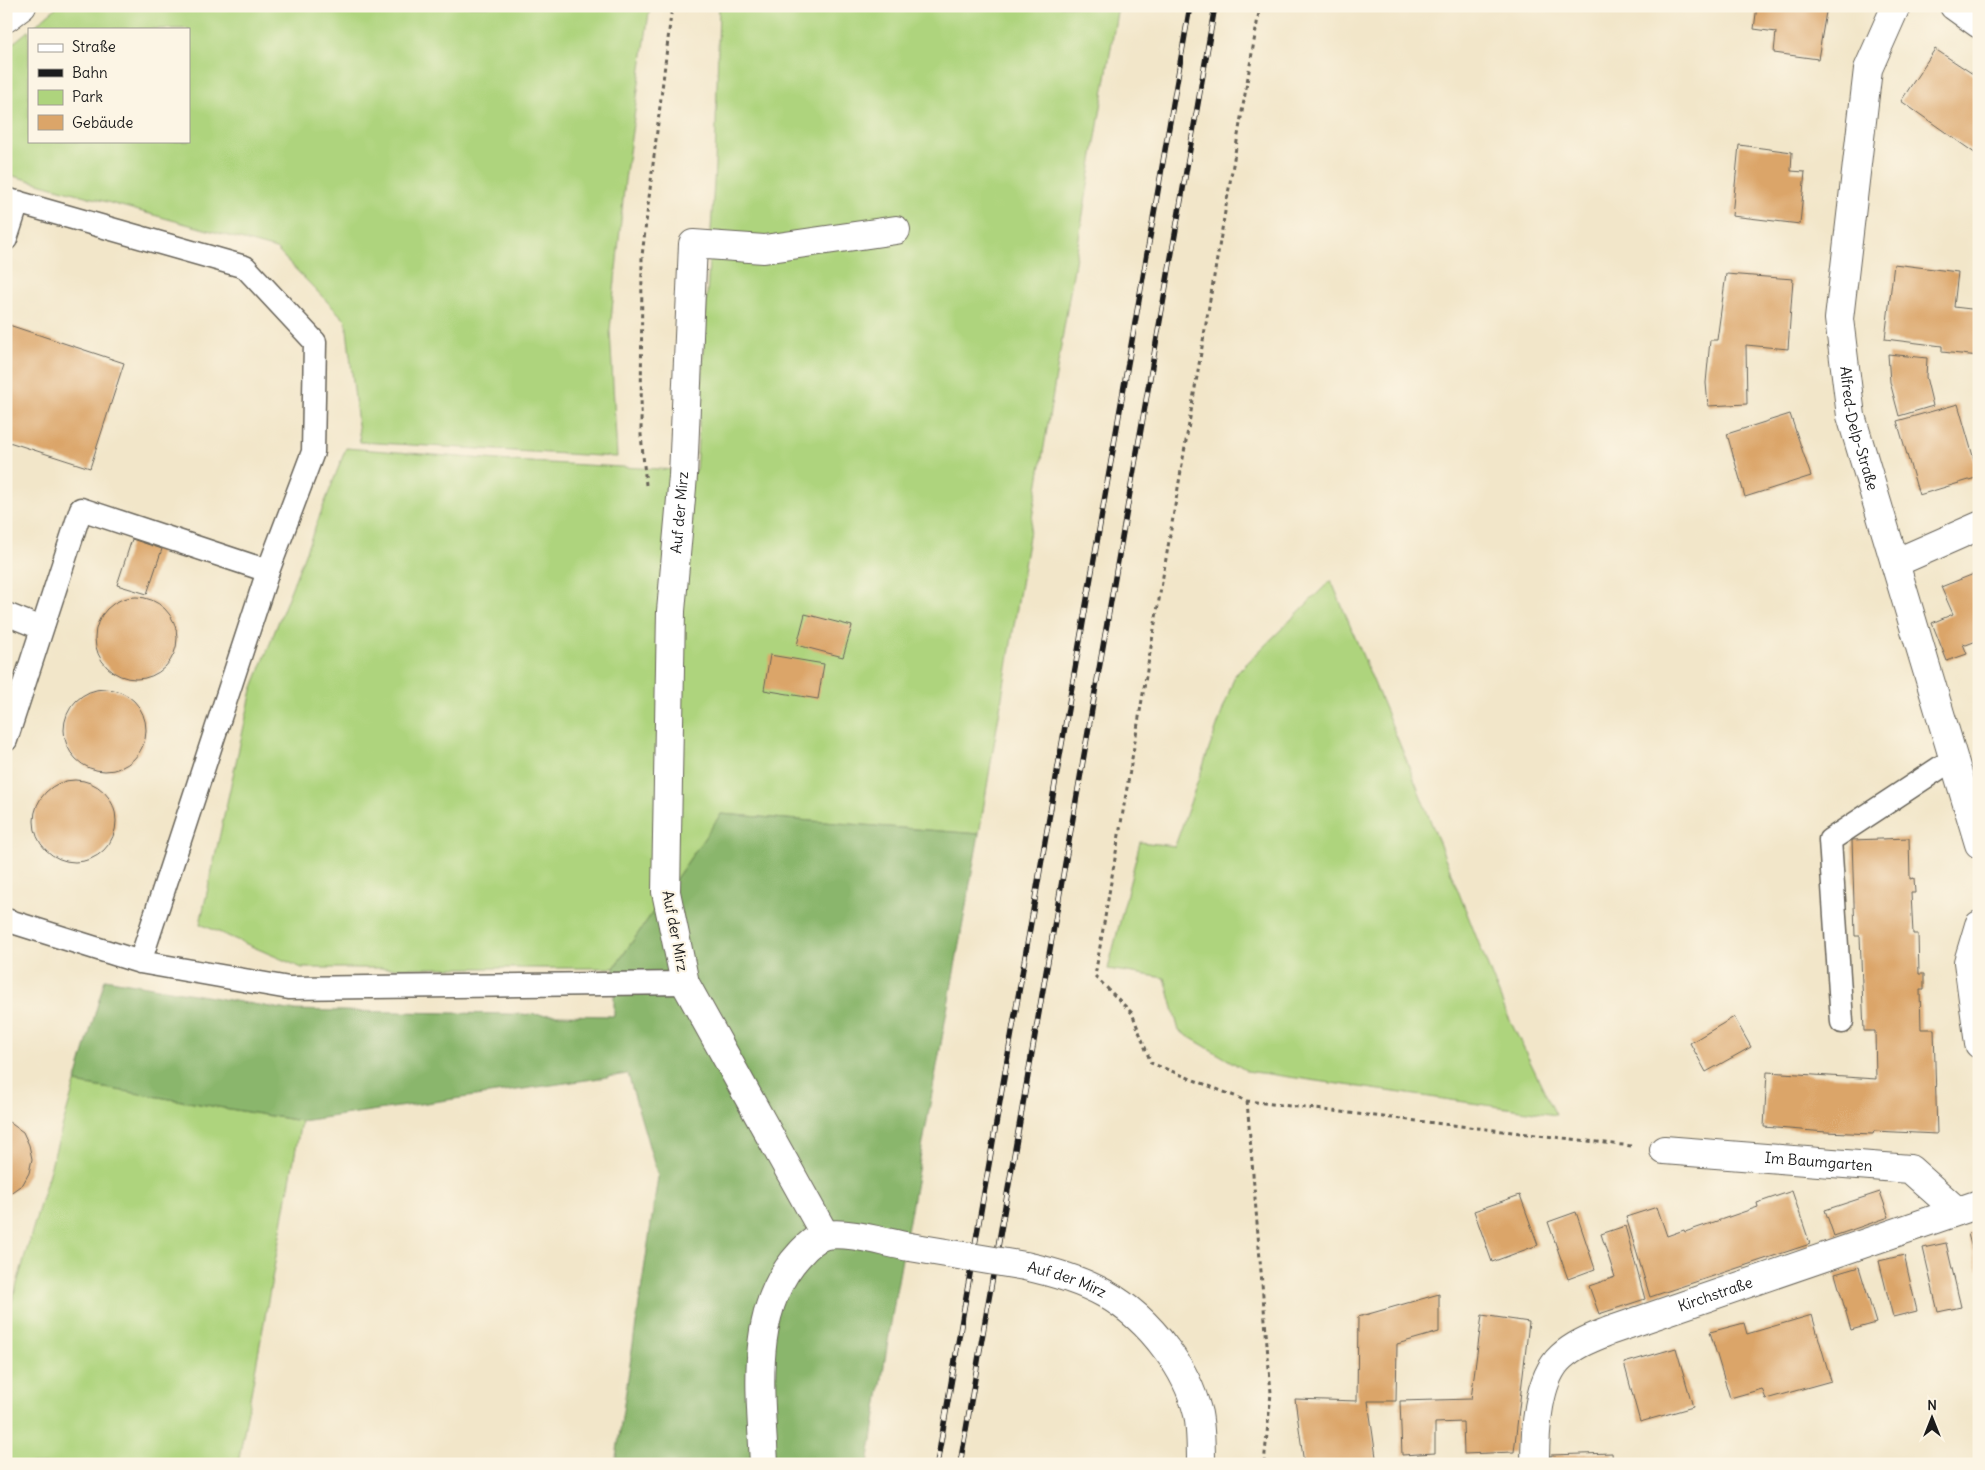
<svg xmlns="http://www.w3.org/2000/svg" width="1985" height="1470" font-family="Delius,sans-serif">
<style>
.green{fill:#aed47d;stroke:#65784c}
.forest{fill:#8ab66c;stroke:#536944}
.building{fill:#dba569}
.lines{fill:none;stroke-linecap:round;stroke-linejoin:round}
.lane-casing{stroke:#676359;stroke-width:25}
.street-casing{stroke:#676359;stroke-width:30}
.path{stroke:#676359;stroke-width:3;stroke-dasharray:4 4;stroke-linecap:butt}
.lane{stroke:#fff;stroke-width:22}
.street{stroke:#fff;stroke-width:28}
.rail-casing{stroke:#1c1c1c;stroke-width:5.5}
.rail{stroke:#fcf5e5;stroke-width:4;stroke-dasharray:11;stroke-linecap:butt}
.street-bridge-casing{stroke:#676359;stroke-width:30;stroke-linecap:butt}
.street-bridge{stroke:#fff;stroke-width:28}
.labels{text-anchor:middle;stroke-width:4.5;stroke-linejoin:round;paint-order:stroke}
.street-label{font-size:15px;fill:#1c1c1c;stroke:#fcf5e5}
</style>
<rect width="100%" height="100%" fill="#fcf5e5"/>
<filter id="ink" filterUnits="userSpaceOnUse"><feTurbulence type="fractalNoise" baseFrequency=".02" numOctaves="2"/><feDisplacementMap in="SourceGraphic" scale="10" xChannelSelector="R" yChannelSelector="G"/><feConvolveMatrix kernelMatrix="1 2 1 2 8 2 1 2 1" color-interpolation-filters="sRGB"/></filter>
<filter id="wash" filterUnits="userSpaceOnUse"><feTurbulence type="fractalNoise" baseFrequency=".0096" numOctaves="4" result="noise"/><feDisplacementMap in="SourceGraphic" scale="20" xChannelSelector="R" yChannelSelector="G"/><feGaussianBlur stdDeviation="1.12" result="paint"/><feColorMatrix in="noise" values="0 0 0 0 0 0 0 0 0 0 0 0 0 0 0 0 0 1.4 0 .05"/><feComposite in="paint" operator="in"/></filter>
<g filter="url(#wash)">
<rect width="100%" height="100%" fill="#f2e6c9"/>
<path class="green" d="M58,6H650L625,180L610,330L617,457L360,442L346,321L276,249L6,174V49L29,30V141H189V29H31Z
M719,6H1118L979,834L721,814L614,968H302L200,924L252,690L346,448L511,461L696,471L715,166Z
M1331,580L1406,759L1506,1012L1556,1115L1247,1071L1179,1031L1165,978L1108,969L1140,842L1175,846L1235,675Z
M75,1083L301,1121L238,1464H6V1322Z"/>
<path class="forest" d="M721,814L979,834L896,1292L868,1464H615L658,1177L628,1074L301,1121L75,1083L105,979L288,1010L614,1016V968Z"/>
<g id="blocks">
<path class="building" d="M1757,6H1827L1818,59L1774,53L1776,32L1754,29Z
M1935,49L1979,78V156L1901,101Z
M1739,145L1792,152L1791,171L1805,172L1800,224L1732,216Z
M1894,264L1958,272L1954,307L1979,310V356L1942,352V346L1885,339Z
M1726,274L1793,279L1788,349L1746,345L1747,404L1708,406L1706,383L1710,340H1717Z
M6,324L124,363L90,468L6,441Z
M1888,354L1927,358L1926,377L1933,406L1899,416L1890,382Z
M1958,404L1979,477L1919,495L1897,421Z
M1790,414L1811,476L1745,497L1727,434Z
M132,539L162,549L147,594L117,585Z
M1979,572V640L1966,645L1963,644L1967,654L1947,661L1932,623L1953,614L1941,587Z
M95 638a41 41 0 1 1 82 0a41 41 0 1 1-82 0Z
M805,614L852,626L843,657L797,645Z
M770,655L824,664L818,699L764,690Z
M64 730a41 41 0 1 1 82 0a41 41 0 1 1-82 0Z
M34 821a41 41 0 1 1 82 0a41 41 0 1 1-82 0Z
M1909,838L1910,879L1914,878L1915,893H1911L1913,934H1918L1919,974H1924V990H1920L1921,1029H1934L1937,1134L1874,1131L1873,1134L1826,1132L1764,1127L1767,1072L1876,1079L1875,1031H1864L1860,936H1855L1852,840Z
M1734,1017L1751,1047L1706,1072L1690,1043Z
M6,1120L23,1132L29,1145L32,1159L29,1173L23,1184L6,1196Z
M1792,1191L1810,1244L1650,1297L1626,1217L1657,1207L1667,1236L1684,1230L1685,1232L1758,1207L1757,1203Z
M1880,1192L1889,1217L1834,1236L1825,1210Z
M1520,1195L1538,1245L1492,1262L1474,1211Z
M1576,1212L1595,1269L1568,1279L1548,1222Z
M1625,1226L1645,1299L1599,1314L1589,1286L1615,1277L1601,1234Z
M1979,1231V1270H1978L1968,1234Z
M1946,1243L1961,1307L1938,1312L1923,1248Z
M1904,1255L1917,1311L1893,1317L1879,1261Z
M1859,1267L1876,1323L1851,1330L1835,1274Z
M1439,1294V1332L1397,1344L1396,1401H1368L1377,1464H1304L1295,1399L1357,1401L1358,1317Z
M1482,1315L1529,1322L1514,1452L1464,1454L1463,1422L1435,1423V1453L1402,1455L1400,1401L1471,1399Z
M1812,1315L1831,1381L1766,1399L1762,1389L1730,1398L1710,1332L1744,1323L1747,1334Z
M1676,1348L1693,1407L1640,1422L1624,1363Z
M1612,1453L1613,1464H1551V1455Z"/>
</g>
</g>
<g filter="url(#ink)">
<use href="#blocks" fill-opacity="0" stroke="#676359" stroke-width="1"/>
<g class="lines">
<defs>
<path id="lane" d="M6,199L245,267L315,342L313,452L268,571L140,962
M6,239L18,202
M6,614L41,628
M6,740L81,509L268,571
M6,920L140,962L289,988L685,983
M1842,1022L1830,840L1953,759"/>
<g id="street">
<path id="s1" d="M1896,6L1868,69L1839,319L1851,416L1979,844"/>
<path d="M1954,6L1979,24"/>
<path d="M6,18L22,6"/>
<path d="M1895,563L1979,526"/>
<path d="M1979,925L1968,962L1979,1044"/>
<path id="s2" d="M1664,1150L1910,1169L1957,1211"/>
<path id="s3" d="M825,1235L685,983L666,892L671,611L683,476L693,244L764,249L896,230"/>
<path id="s4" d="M1025,1266C1085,1279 1129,1298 1166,1349C1181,1368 1192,1390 1198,1414C1201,1430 1201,1447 1201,1464"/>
<path d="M764,1464C761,1395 748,1310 799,1255C806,1247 816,1237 826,1235C849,1231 886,1243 910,1247"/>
<path id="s5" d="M1535,1464C1535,1433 1537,1379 1561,1357C1575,1344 1592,1338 1609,1331L1979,1204"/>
</g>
</defs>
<use href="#lane" class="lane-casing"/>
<use href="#street" class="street-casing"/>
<path class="path" d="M1260,6L1095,976L1132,1013L1151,1063L1247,1101L1631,1146
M646,485L641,435L642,256L672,6
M1247,1101L1271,1393L1264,1464"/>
<use href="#lane" class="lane"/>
<use href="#street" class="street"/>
<defs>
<path id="rail" d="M937,1464L1190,6
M960,1464L1215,6"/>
</defs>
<use href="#rail" class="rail-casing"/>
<use href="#rail" class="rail"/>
<defs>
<path id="street-bridge" d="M910,1247L1025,1266"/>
</defs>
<use href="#street-bridge" class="street-bridge-casing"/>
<use href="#street-bridge" class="street-bridge"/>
</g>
</g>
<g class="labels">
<g class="street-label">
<text dy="5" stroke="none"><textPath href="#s1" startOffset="432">Alfred-Delp-Straße</textPath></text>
<text dy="5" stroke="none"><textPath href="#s3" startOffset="761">Auf der Mirz</textPath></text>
<text transform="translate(675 931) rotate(79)" y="5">Auf der Mirz</text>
<text dy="5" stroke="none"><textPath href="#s2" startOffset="155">Im Baumgarten</textPath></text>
<text dy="5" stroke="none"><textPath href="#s4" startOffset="44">Auf der Mirz</textPath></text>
<text dy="5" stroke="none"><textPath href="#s5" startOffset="280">Kirchstraße</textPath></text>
</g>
</g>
<rect width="1985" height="1470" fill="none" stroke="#fcf5e5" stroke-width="25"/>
<rect x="28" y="28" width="162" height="115" fill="#fcf5e5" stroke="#a29e95"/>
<rect x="38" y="44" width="25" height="8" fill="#ffffff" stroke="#a29e95"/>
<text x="72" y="52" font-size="15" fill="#1c1c1c">Straße</text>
<rect x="38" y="69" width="25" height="8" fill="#1c1c1c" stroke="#a29e95"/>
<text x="72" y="78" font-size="15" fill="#1c1c1c">Bahn</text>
<rect x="38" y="90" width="25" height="15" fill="#aed47d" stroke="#a29e95"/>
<text x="72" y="102" font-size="15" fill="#1c1c1c">Park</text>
<rect x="38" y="115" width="25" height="15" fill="#dba569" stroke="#a29e95"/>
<text x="72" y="128" font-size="15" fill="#1c1c1c">Gebäude</text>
<g transform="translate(1932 1418)" stroke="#fcf5e5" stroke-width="4" paint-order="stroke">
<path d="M0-4L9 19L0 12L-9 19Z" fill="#1c1c1c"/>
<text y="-8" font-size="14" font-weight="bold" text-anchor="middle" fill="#1c1c1c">N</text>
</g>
</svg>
